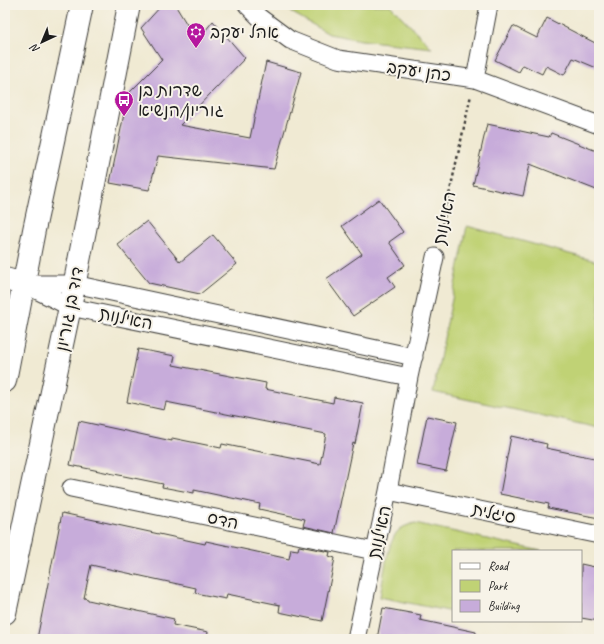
<svg xmlns="http://www.w3.org/2000/svg" width="604" height="644" font-family="Caveat,'Playpen Sans Hebrew',sans-serif">
<style>
.green{fill:#c0d275;stroke:#6e7748}
.building{fill:#c7acda}
.lines{fill:none;stroke-linecap:round;stroke-linejoin:round}
.street-casing{stroke:#3c3b37;stroke-width:19}
.secondary-casing{stroke:#3c3b37;stroke-width:24}
.path{stroke:#3c3b37;stroke-width:2.5;stroke-dasharray:3 3;stroke-linecap:butt}
.street{stroke:#fff;stroke-width:17}
.secondary{stroke:#fff;stroke-width:22}
.labels{text-anchor:middle;stroke-width:4;stroke-linejoin:round;paint-order:stroke}
.poi-label{font-size:17px;fill:#1c1c1c;stroke:#f7f3e8;text-anchor:start}
.street-label{font-size:17px;fill:#1c1c1c;stroke:#f7f3e8}
</style>
<rect width="100%" height="100%" fill="#f7f3e8"/>
<filter id="ink" filterUnits="userSpaceOnUse"><feTurbulence type="fractalNoise" baseFrequency=".025" numOctaves="2"/><feDisplacementMap in="SourceGraphic" scale="8" xChannelSelector="R" yChannelSelector="G"/><feConvolveMatrix kernelMatrix="1 2 1 2 8 2 1 2 1" color-interpolation-filters="sRGB"/></filter>
<filter id="wash" filterUnits="userSpaceOnUse"><feTurbulence type="fractalNoise" baseFrequency=".012" numOctaves="4" result="noise"/><feDisplacementMap in="SourceGraphic" scale="16" xChannelSelector="R" yChannelSelector="G"/><feGaussianBlur stdDeviation="0.9" result="paint"/><feColorMatrix in="noise" values="0 0 0 0 0 0 0 0 0 0 0 0 0 0 0 0 0 1.4 0 .05"/><feComposite in="paint" operator="in"/></filter>
<g filter="url(#wash)">
<rect width="100%" height="100%" fill="#f0ead3"/>
<path class="green" d="M279,5H390L432,48L361,40L329,34Z
M467,226L599,262V428L433,392Z
M415,523L541,551H453V612L380,597C383,581 387,542 398,531C403,526 409,525 415,523Z"/>
<g id="blocks">
<path class="building" d="M162,5H175L197,41L213,21L245,58L180,125L250,138L266,62L301,72L274,169L158,156L149,190L110,183L128,94L162,60L141,28Z
M547,18L599,45V69L573,58L564,75L546,66L542,74L523,65L519,72L495,60L513,26L537,38Z
M487,124L549,137L551,133L599,152V191L530,164L523,196L473,185Z
M379,199L403,232L389,242L405,265L388,277L395,287L353,316L326,279L362,254L342,226Z
M147,221L180,262L213,235L237,264L200,294L149,283L117,244Z
M138,349L175,356L173,365L266,383L265,389L333,403L334,397L363,403L355,444L353,443L334,533L303,526L305,519L259,509L260,504L194,490V493L162,487L163,484L70,465L79,421L172,441V438L221,448L222,444L320,464L326,434L166,402L164,410L127,402Z
M427,416L457,422L446,471L417,465Z
M511,436L547,444L546,448L599,459V518L548,508L549,504L500,494Z
M62,513L205,544L206,541L289,559L291,549L298,550L299,546L330,552L329,556L335,558L322,621L279,612L280,605L227,594L226,599L195,593L196,588L91,565L84,598L88,599V600L174,619L173,625L208,632L207,639H37Z
M581,564L599,568V621L581,618Z
M383,608L421,615L420,620L476,632L475,639H377Z"/>
</g>
</g>
<g filter="url(#ink)">
<use href="#blocks" fill-opacity="0" stroke="#3c3b37" stroke-width="1"/>
<g class="lines">
<defs>
<path id="street" d="M247,5L259,17L290,40L338,59L475,79L599,125
M475,79L489,5
M24,284L70,307L409,377
M28,284H74L414,357
M71,488L374,551
M388,491L599,535
M356,639L388,491L409,377L435,257"/>
<path id="secondary" d="M5,279L24,284
M5,381L34,230L82,5
M5,613L70,307L129,5"/>
</defs>
<use href="#street" class="street-casing"/>
<use href="#secondary" class="secondary-casing"/>
<path class="path" d="M439,241L471,95"/>
<use href="#street" class="street"/>
<use href="#secondary" class="secondary"/>
</g>
</g>
<defs>
<symbol id="synagogue-pin" viewBox="-11 -11 22 30"><path d="M0 17L-7.5 6A9.5 9.5 0 1 1 7.5 6Z" fill="#b5179e" stroke="#f7f3e8"/><path d="M0-6.5L5.6 3.2H-5.6ZM0 6.5L5.6-3.2H-5.6Z" fill="#fff"/></symbol>
<symbol id="bus-pin" viewBox="-11 -11 22 30"><path d="M0 17L-7.5 6A9.5 9.5 0 1 1 7.5 6Z" fill="#b5179e" stroke="#f7f3e8"/><path d="M-5-6H5V4H4V6H2V4H-2V6H-4V4H-5ZM-3.5-4V0h7V-4ZM-3.5 1.2v1.5H-2V1.2ZM2 1.2v1.5H3.5V1.2Z" fill="#fff"/></symbol>
</defs>
<g fill-rule="evenodd">
<use href="#synagogue-pin" x="185" y="21" width="22" height="30"/>
<use href="#bus-pin" x="113" y="89" width="22" height="30"/>
</g>
<g class="labels">
<g class="poi-label">
<text x="210" y="38">אהל יעקב</text>
<text x="138" y="96">שדרות בן<tspan x="138" dy="20">גוריון/הנשיא</tspan></text>
</g>
<g class="street-label">
<text transform="translate(419 71) rotate(8)" y="6">כהן יעקב</text>
<text transform="translate(444 218) rotate(-78)" y="6">האילנות</text>
<text transform="translate(69 309) rotate(-79)" y="6">דוד בן גוריון</text>
<text transform="translate(126 318) rotate(12)" y="6">האילנות</text>
<text transform="translate(494 513) rotate(12)" y="6">סיגלית</text>
<text transform="translate(223 520) rotate(12)" y="6">הדס</text>
<text transform="translate(379 532) rotate(-77)" y="6">האילנות</text>
</g>
</g>
<rect width="604" height="644" fill="none" stroke="#f7f3e8" stroke-width="20"/>
<rect x="452" y="550" width="130" height="72" fill="#f7f3e8" stroke="#9f9d96"/>
<rect x="460" y="563" width="20" height="6" fill="#ffffff" stroke="#9f9d96"/>
<text x="488" y="570" font-size="12" fill="#1c1c1c">Road</text>
<rect x="460" y="580" width="20" height="12" fill="#c0d275" stroke="#9f9d96"/>
<text x="488" y="590" font-size="12" fill="#1c1c1c">Park</text>
<rect x="460" y="600" width="20" height="12" fill="#c7acda" stroke="#9f9d96"/>
<text x="488" y="610" font-size="12" fill="#1c1c1c">Building</text>
<g transform="translate(42 42) rotate(224)" stroke="#f7f3e8" stroke-width="3" paint-order="stroke">
<path d="M0-3L7 15L0 10L-7 15Z" fill="#1c1c1c"/>
<text y="-6" font-size="11" font-weight="bold" text-anchor="middle" fill="#1c1c1c">N</text>
</g>
</svg>
